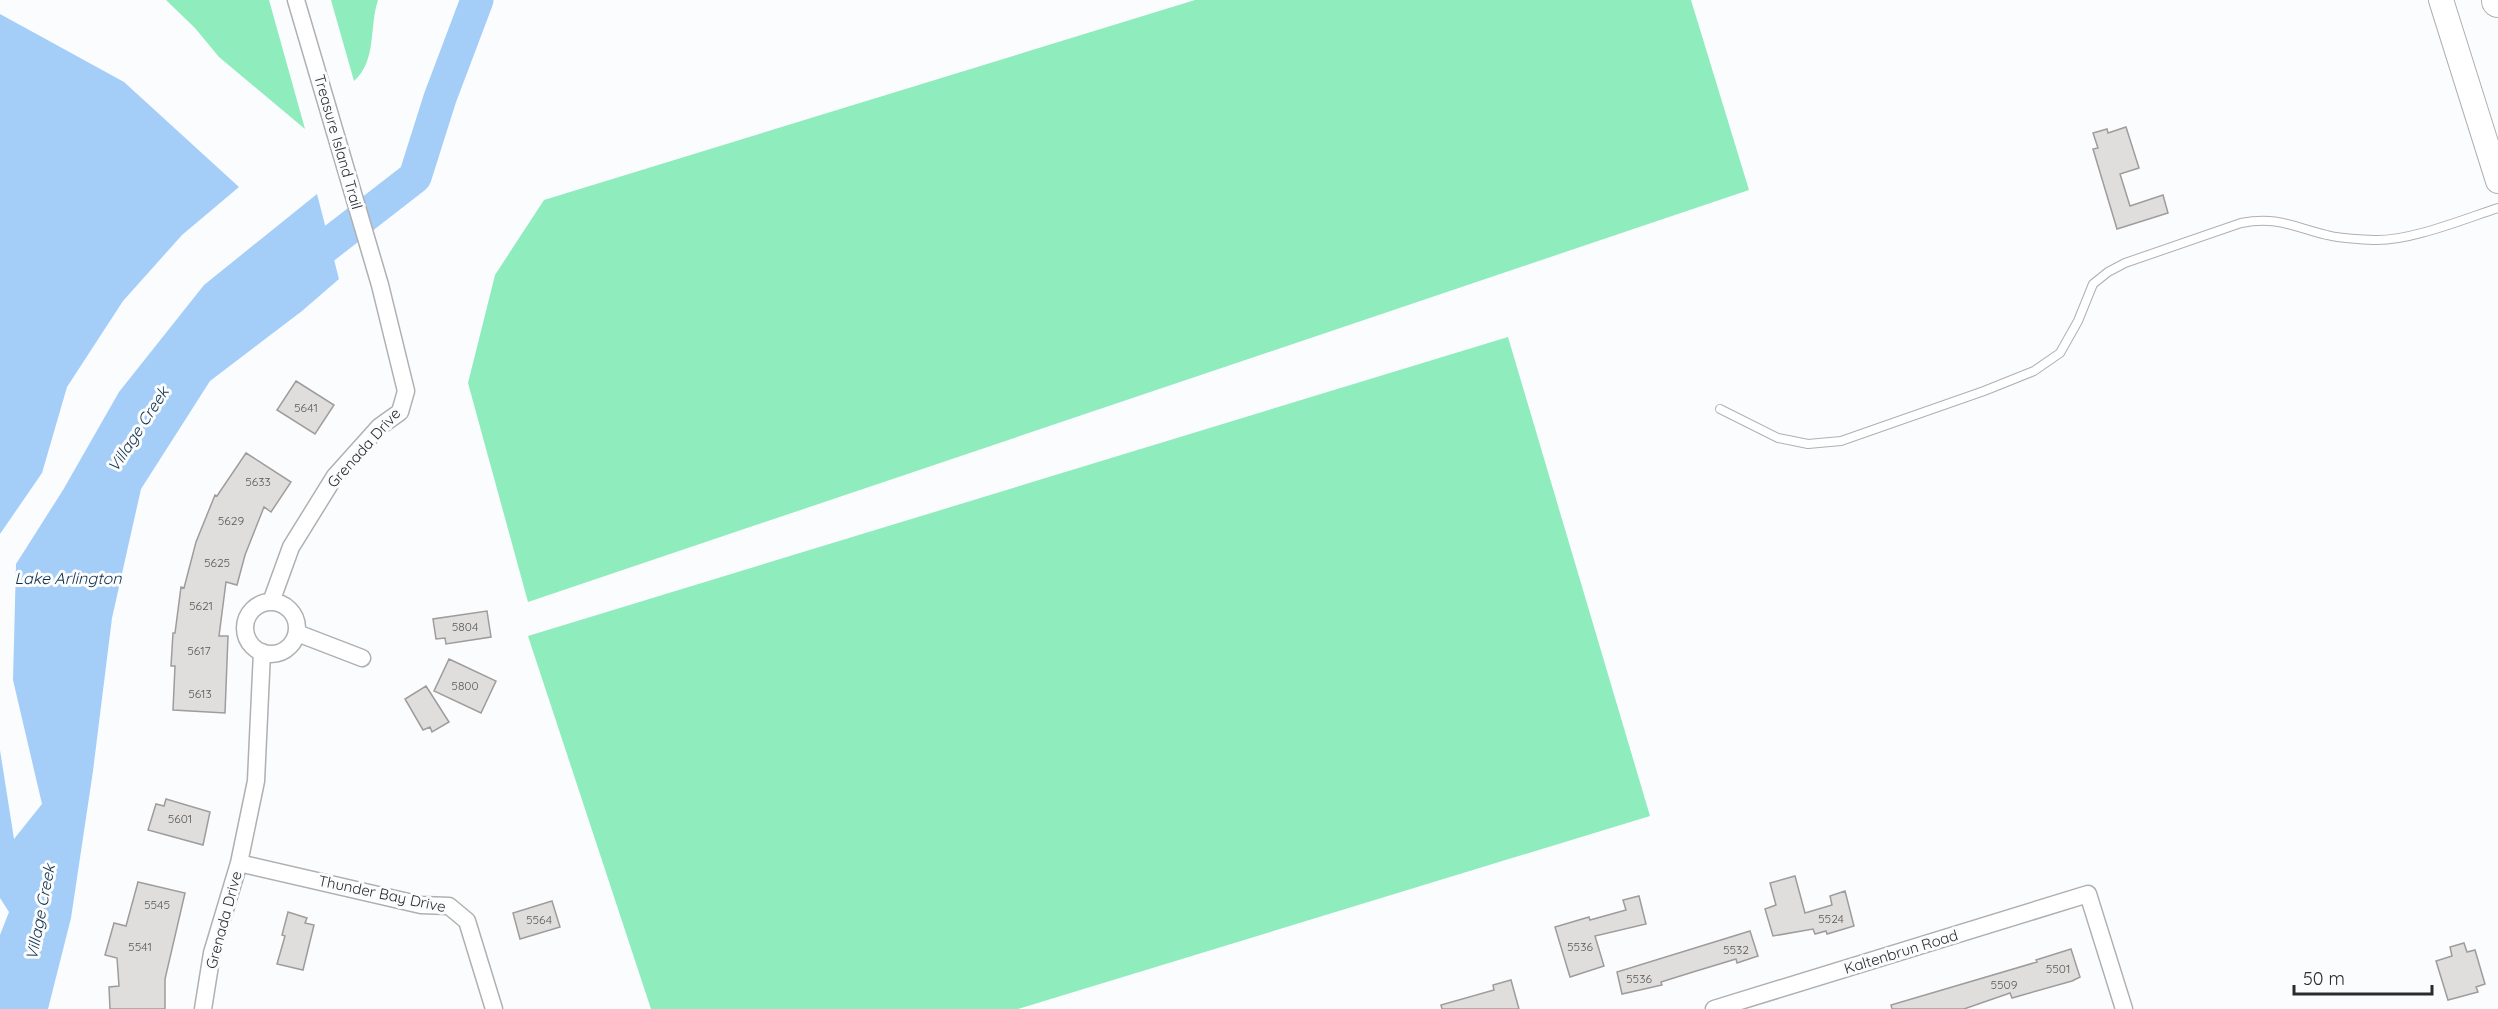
<svg xmlns="http://www.w3.org/2000/svg" width="2498" height="1009" font-family="Quicksand,sans-serif">
<style>
.green{fill:#8eecbd}
.water{fill:#a4cef8}
.lines{fill:none;stroke-linecap:round;stroke-linejoin:round}
.river{stroke:#a4cef8;stroke-width:33}
.building{fill:#e0dedd;stroke:#9f9c9b;stroke-width:1.5}
.service-casing{stroke:#aeb0b2;stroke-width:10}
.minor-casing{stroke:#aeb0b2;stroke-width:19}
.secondary-casing{stroke:#aeb0b2;stroke-width:26}
.motorway-casing{stroke:#aeb0b2;stroke-width:34}
.service{stroke:#fff;stroke-width:8}
.minor{stroke:#fff;stroke-width:16}
.secondary{stroke:#fff;stroke-width:24}
.motorway{stroke:#fff;stroke-width:32}
.labels{text-anchor:middle;stroke-width:6;stroke-linejoin:round;paint-order:stroke}
.number-label{font-size:12px;fill:#585858}
.street-label{font-size:15px;fill:#2a2b2c;stroke:#fafcfe}
.water-label{font-size:16px;font-style:italic;fill:#0e2d48;stroke:#fafcfe}
</style>
<rect width="100%" height="100%" fill="#fafcfe"/>
<path class="green" d="M166,0H269L305,129L219,57L195,28Z
M331,0H378C369,26 377,61 354,81Z
M1195,0H1691L1749,190L528,602L468,383L495,275L544,200Z
M1508,337L1650,816L1018,1009H651L528,636Z"/>
<path class="water" d="M0,14L124,82L239,187L182,235L123,301L67,387L42,473L0,534Z
M317,194L339,279L302,311L210,381L141,489L112,618L93,771L71,918L48,1009H0V935L9,912L0,898V750L14,839L42,804L13,680L16,564L63,490L119,392L204,285Z"/>
<g class="lines">
<path class="river" d="M295,270L415,177L440,98L477,0"/>
</g>
<path class="building" d="M2126,127L2139,168L2120,174L2130,206L2163,195L2168,213L2117,229L2093,149L2098,148L2093,133L2107,129L2108,133Z
M296,381L334,405L315,434L277,410Z
M246,453L291,482L271,512L264,507L245,555L237,585L226,582L219,636H228L225,713L173,710L175,666H171L173,633H175L181,587L184,588L196,542L215,495L217,496Z
M487,611L491,637L446,644L445,638L436,639L433,619Z
M449,659L496,681L481,713L434,691Z
M426,686L449,722L432,732L430,727L423,730L405,699Z
M166,799L210,812L203,845L148,830L156,804L164,806Z
M1795,876L1805,913L1832,905L1830,896L1845,891L1854,926L1827,934L1826,931L1815,934L1813,929L1773,936L1765,909L1776,905L1770,883Z
M138,882L185,893L165,979V1009H110L109,987L119,986L117,958L105,955L114,923L126,926Z
M1639,896L1646,924L1595,936L1604,966L1570,977L1555,927L1589,917L1590,920L1626,910L1623,900Z
M552,901L560,927L520,939L513,913Z
M288,912L307,918L305,923L314,925L303,970L277,964L285,936L282,935Z
M1750,931L1758,956L1737,963L1736,959L1693,972L1661,982L1662,985L1622,994L1617,972Z
M2464,943L2467,952L2475,950L2485,984L2476,987L2478,992L2448,1000L2436,961L2452,956L2450,947Z
M2071,949L2080,977L2072,981L2012,998L2010,993L1964,1009H1892L1891,1005L2037,962L2036,960Z
M1511,980L1519,1009H1442L1441,1005L1494,990L1493,985Z"/>
<g class="lines">
<defs>
<path id="service" d="M1720,409L1778,438L1808,444L1841,441L1984,391L2034,371L2060,353L2078,321L2093,284L2108,272L2125,263L2241,223C2278,216 2293,227 2327,235C2341,239 2358,239 2373,240C2408,242 2464,219 2498,208"/>
<path id="minor" d="M271,602L291,547L335,476L379,427L400,412L406,391L380,285L296,0
M245 628a26 26 0 1 1 52 0a26 26 0 1 1-52 0Z
M297,633L362,658
M239,863L421,905L449,906L467,921L494,1009
M203,1009L212,953L239,863L256,781L262,652
M1714,1009L2088,894L2124,1009"/>
<path id="secondary" d="M2441,0L2498,181"/>
<path id="motorway" d="M2498,0V1"/>
</defs>
<use href="#service" class="service-casing"/>
<use href="#minor" class="minor-casing"/>
<use href="#secondary" class="secondary-casing"/>
<use href="#motorway" class="motorway-casing"/>
<use href="#service" class="service"/>
<use href="#minor" class="minor"/>
<use href="#secondary" class="secondary"/>
<use href="#motorway" class="motorway"/>
</g>
<g class="labels">
<g class="number-label">
<text x="306" y="412">5641</text>
<text x="258" y="486">5633</text>
<text x="231" y="525">5629</text>
<text x="217" y="567">5625</text>
<text x="201" y="610">5621</text>
<text x="465" y="631">5804</text>
<text x="199" y="655">5617</text>
<text x="465" y="690">5800</text>
<text x="200" y="698">5613</text>
<text x="180" y="823">5601</text>
<text x="157" y="909">5545</text>
<text x="1831" y="923">5524</text>
<text x="539" y="924">5564</text>
<text x="140" y="951">5541</text>
<text x="1580" y="951">5536</text>
<text x="1736" y="954">5532</text>
<text x="2058" y="973">5501</text>
<text x="1639" y="983">5536</text>
<text x="2004" y="989">5509</text>
</g>
<g class="street-label">
<text transform="translate(338 142) rotate(74)" y="5">Treasure Island Trail</text>
<text transform="translate(364 448) rotate(-48)" y="5">Grenada Drive</text>
<text transform="translate(382 894) rotate(12)" y="5">Thunder Bay Drive</text>
<text transform="translate(224 920) rotate(-75)" y="5">Grenada Drive</text>
<text transform="translate(1901 952) rotate(-17)" y="5">Kaltenbrun Road</text>
</g>
<g class="water-label">
<text transform="translate(138 429) rotate(-57)" y="6">Village Creek</text>
<text x="68" y="584">Lake Arlington</text>
<text transform="translate(40 912) rotate(-79)" y="6">Village Creek</text>
</g>
</g>
<path d="M2294 985v9h138v-9" fill="none" stroke="#2a2b2c" stroke-width="3"/>
<text x="2303" y="985" font-size="18" fill="#2a2b2c" stroke="#fafcfe" stroke-width="4.5" paint-order="stroke">50 m</text>
</svg>
